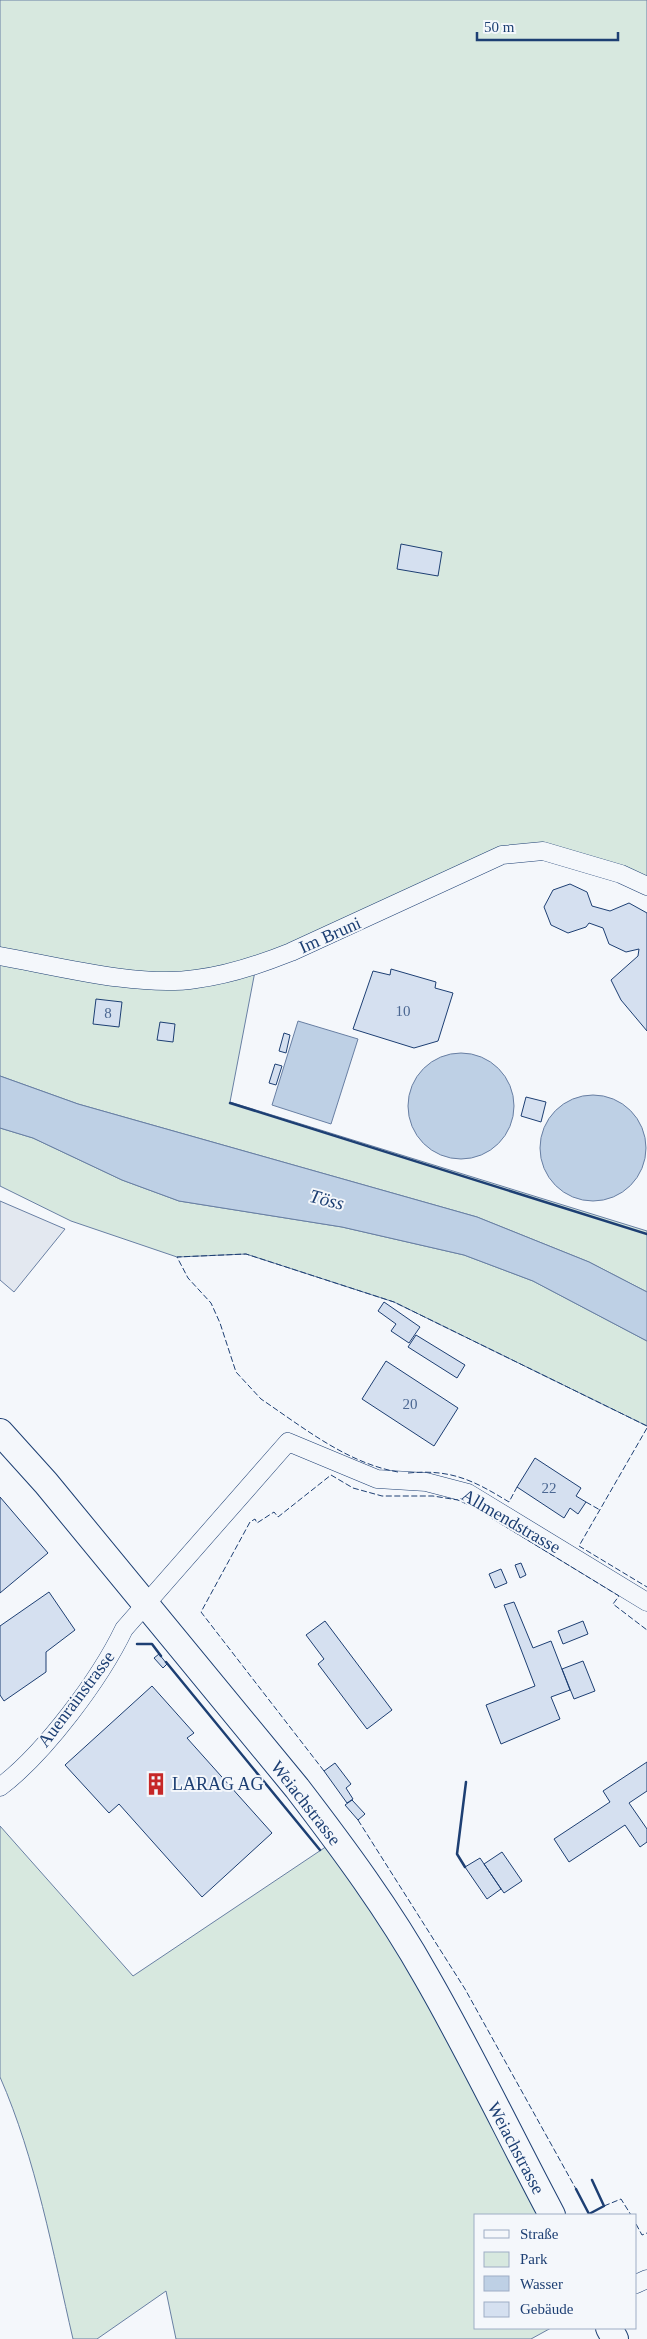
<svg xmlns="http://www.w3.org/2000/svg" width="647" height="2339" font-family="'Times New Roman',serif">
<style>
.green{fill:#d7e8df;stroke:#687fa3}
.parking{fill:#e3e8f0;stroke:#687fa3}
.water{fill:#bed0e5;stroke:#687fa3}
.building{fill:#d5e0f0;stroke:#1d3f73}
.lines{fill:none;stroke-linecap:round;stroke-linejoin:round}
.street-casing{stroke:#1d3f73;stroke-width:19}
.primary-casing{stroke:#1d3f73;stroke-width:28}
.street{stroke:#f4f7fb;stroke-width:18}
.primary{stroke:#f4f7fb;stroke-width:26}
.fence{stroke:#1d3f73;stroke-width:1;stroke-dasharray:6 2.5;stroke-linecap:butt}
.wall{stroke:#1d3f73;stroke-width:2.5}
.labels{text-anchor:middle;stroke-width:4;stroke-linejoin:round;paint-order:stroke}
.number-label{font-size:15px;fill:#4b6792}
.street-label{font-size:18px;fill:#1d3f73;stroke:#f4f7fb}
.poi-label{font-size:18px;fill:#1d3f73;stroke:#f4f7fb;text-anchor:start}
.water-label{font-size:19px;font-style:italic;fill:#1d3f73;stroke:#f4f7fb}
</style>
<rect width="100%" height="100%" fill="#f4f7fb"/>
<path class="green" d="M0,0H647V886L543,851L502,855L256,966L230,1102L647,1231V1292L589,1262L477,1217L78,1104L0,1076Z
M0,1128L33,1138L122,1180L179,1201L342,1227L464,1255L533,1281L647,1341V1426L394,1302L246,1254L177,1257L71,1221L0,1186Z
M0,1826L133,1976L336,1840L552,2215H476V2328H551L531,2339H176L166,2291L97,2339H73C53,2253 36,2159 0,2077Z"/>
<path class="parking" d="M0,1201L65,1229L14,1292L0,1280Z"/>
<path class="water" d="M298,1021L358,1039L331,1124L272,1105Z
M408 1106a53 53 0 1 1 106 0a53 53 0 1 1-106 0Z
M0,1076L78,1104L477,1217L589,1262L647,1292V1341L533,1281L464,1255L342,1227L179,1201L122,1180L33,1138L0,1128Z
M540 1148a53 53 0 1 1 106 0a53 53 0 1 1-106 0Z"/>
<path class="building" d="M401,544L442,552L438,576L397,569Z
M570,884L587,892L592,906L610,911L629,903L647,913V1031L621,1000L611,980L638,956L639,949L626,952L609,944L603,928L589,923L586,927L568,933L551,925L544,907L553,890Z
M391,969L436,982L435,988L453,993L438,1041L414,1048L353,1029L373,971L390,975Z
M96,999L122,1002L119,1027L93,1024Z
M160,1022L175,1024L173,1042L157,1040Z
M284,1033L290,1035L286,1053L279,1051Z
M275,1064L282,1066L276,1085L269,1083Z
M526,1097L546,1102L541,1122L521,1116Z
M384,1302L420,1327L409,1343L391,1331L396,1324L378,1311Z
M416,1335L465,1365L457,1378L408,1347Z
M386,1361L458,1408L434,1446L362,1399Z
M535,1458L581,1488L576,1496L586,1502L578,1514L570,1508L564,1518L517,1487Z
M0,1497L48,1553L0,1593Z
M521,1563L526,1575L520,1578L515,1565Z
M501,1569L507,1583L495,1588L489,1574Z
M49,1592L75,1630L46,1652V1672L4,1701L0,1695V1626Z
M514,1602L533,1648L551,1641L570,1690L551,1697L560,1719L501,1744L486,1705L535,1686L504,1605Z
M325,1621L392,1710L367,1729L318,1664L324,1659L306,1635Z
M583,1621L588,1634L563,1644L558,1631Z
M159,1654L167,1664L163,1668L154,1658Z
M583,1661L595,1691L574,1699L562,1669Z
M152,1686L194,1733L187,1738L272,1833L202,1897L119,1804L109,1813L65,1765Z
M647,1762V1791L629,1803L647,1829V1842L640,1847L625,1825L569,1862L554,1839L610,1802L603,1791Z
M335,1763L351,1784L346,1788L353,1799L347,1803L324,1771Z
M352,1800L365,1814L358,1820L345,1805Z
M502,1852L522,1881L504,1893L484,1864Z
M480,1858L501,1889L487,1899L465,1867Z"/>
<g class="lines">
<defs>
<path id="street" d="M0,956C56,966 140,988 196,979C229,975 261,964 291,952L502,855L543,851L621,874L647,886
M0,1787C45,1753 100,1679 124,1629L288,1442L377,1479L426,1482L468,1493L647,1602
M636,2284L647,2279"/>
<path id="primary" d="M0,1432L46,1483L297,1788C343,1848 389,1910 426,1976C471,2054 510,2136 552,2215
M609,2328L615,2339"/>
</defs>
<use href="#street" class="street-casing"/>
<use href="#primary" class="primary-casing"/>
<use href="#street" class="street"/>
<use href="#primary" class="primary"/>
<path class="fence" d="M647,1428L579,1546L647,1587
M398,1472C347,1463 304,1428 261,1399L236,1372L220,1323L211,1303L188,1278L177,1257L246,1254L394,1302L647,1426
M408,1473C451,1469 473,1480 509,1502L517,1487
M586,1502L600,1510
M324,1771L201,1612L250,1522L255,1519L257,1523L274,1512L278,1517L331,1475L353,1488L382,1496H433L458,1500L475,1508L619,1596L613,1604L647,1630
M358,1820L465,1989L576,2189
M604,2206L621,2199L631,2215
M636,2224L642,2235L647,2233"/>
<path class="wall" d="M230,1103L647,1234
M137,1644H152L161,1656
M166,1662L320,1850
M465,1867L457,1854L466,1782
M576,2189L589,2214L604,2206L592,2180"/>
</g>
<defs>
<symbol id="building-bare" viewBox="-9 -9 18 18"><path d="M-4-6H4V6H1V3H-1V6H-4ZM-2.5-4.3h1.7v1.8h-1.7ZM.8-4.3h1.7v1.8H.8ZM-2.5-1h1.7V.8h-1.7ZM.8-1h1.7V.8H.8Z" fill="#c62828" stroke="#f4f7fb" stroke-width="2.5" paint-order="stroke"/></symbol>
</defs>
<g fill-rule="evenodd">
<use href="#building-bare" x="140" y="1768" width="32" height="32"/>
</g>
<g class="labels">
<g class="number-label">
<text x="403" y="1016">10</text>
<text x="108" y="1018">8</text>
<text x="410" y="1409">20</text>
<text x="549" y="1493">22</text>
</g>
<g class="street-label">
<text transform="translate(330 935) rotate(-24)" y="6">Im Bruni</text>
<text transform="translate(511 1521) rotate(30)" y="6">Allmendstrasse</text>
<text transform="translate(76 1699) rotate(-53)" y="6">Auenrainstrasse</text>
<text transform="translate(306 1803) rotate(52)" y="6">Weiachstrasse</text>
<text transform="translate(516 2148) rotate(62)" y="6">Weiachstrasse</text>
</g>
<g class="poi-label">
<text x="172" y="1790">LARAG AG</text>
</g>
<g class="water-label">
<text transform="translate(327 1199) rotate(14)" y="7">Töss</text>
</g>
</g>
<rect x="474" y="2214" width="162" height="115" fill="#f4f7fb" stroke="#9eadc5"/>
<rect x="484" y="2230" width="25" height="8" fill="#f4f7fb" stroke="#9eadc5"/>
<text x="520" y="2239" font-size="15" fill="#1d3f73">Straße</text>
<rect x="484" y="2252" width="25" height="15" fill="#d7e8df" stroke="#9eadc5"/>
<text x="520" y="2264" font-size="15" fill="#1d3f73">Park</text>
<rect x="484" y="2276" width="25" height="15" fill="#bed0e5" stroke="#9eadc5"/>
<text x="520" y="2289" font-size="15" fill="#1d3f73">Wasser</text>
<rect x="484" y="2302" width="25" height="15" fill="#d5e0f0" stroke="#9eadc5"/>
<text x="520" y="2314" font-size="15" fill="#1d3f73">Gebäude</text>
<path d="M477 32v8h141v-8" fill="none" stroke="#1d3f73" stroke-width="2.5"/>
<text x="484" y="32" font-size="15" fill="#1d3f73" stroke="#f4f7fb" stroke-width="4" paint-order="stroke">50 m</text>
</svg>
